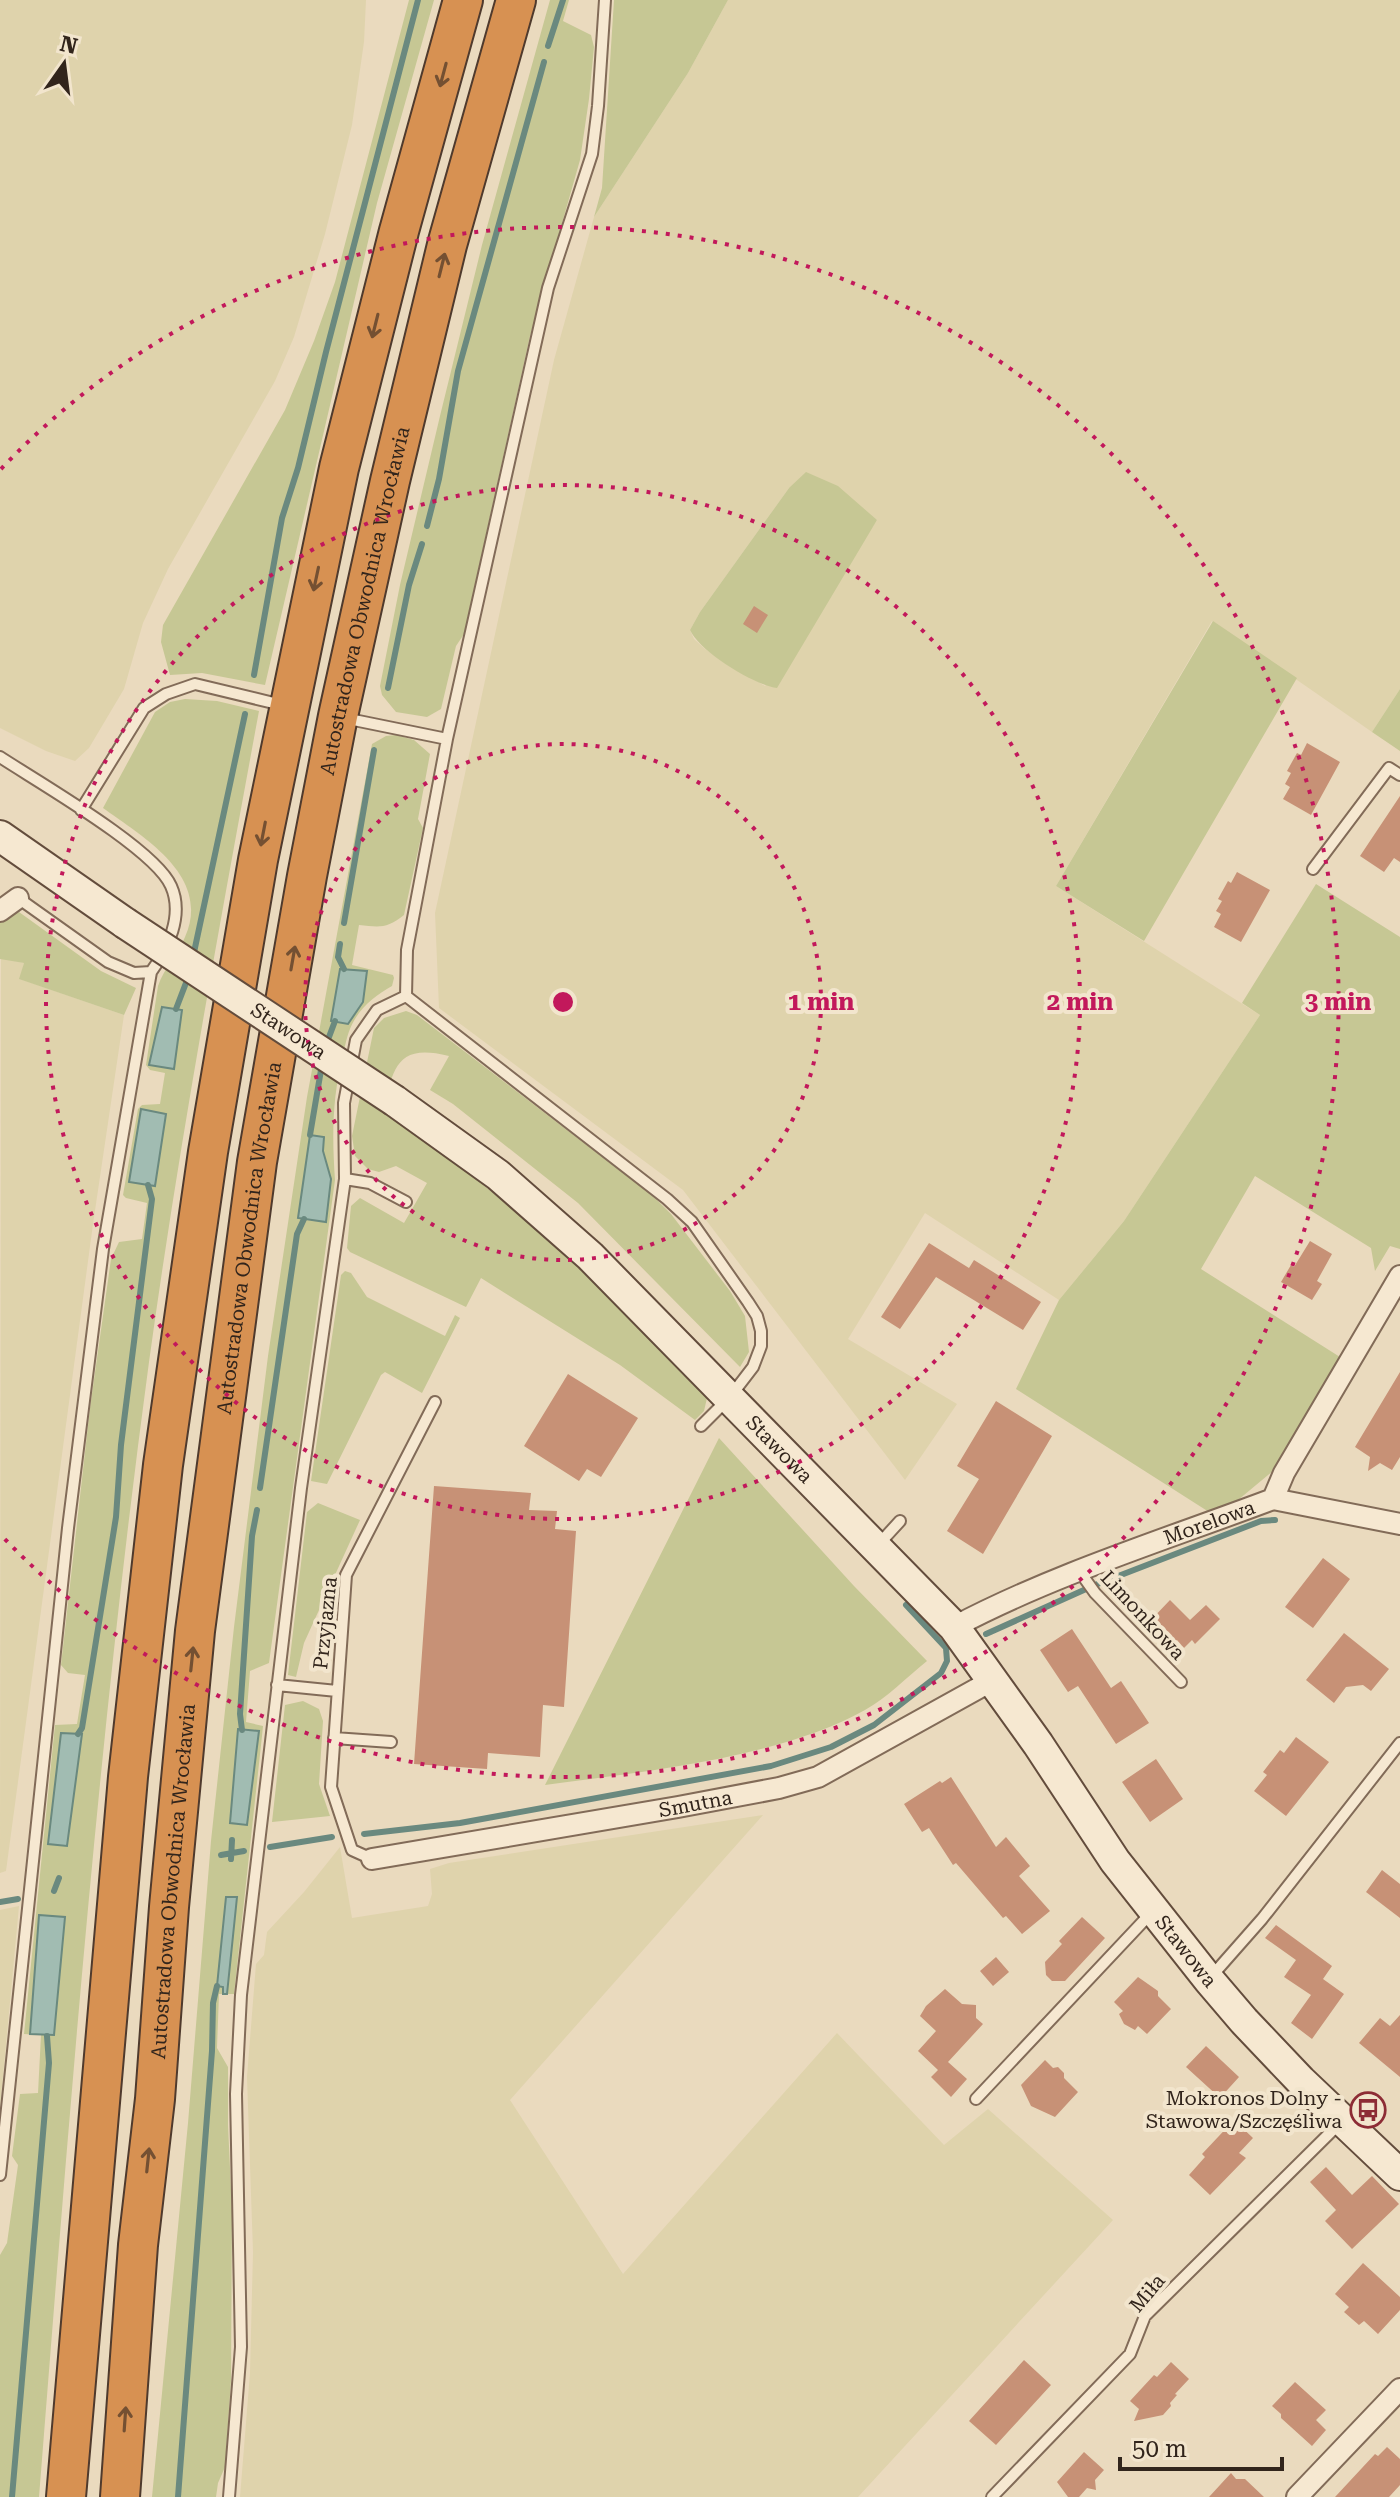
<svg xmlns="http://www.w3.org/2000/svg" width="1400" height="2497" font-family="'Roboto Serif',serif">
<style>
.farmland{fill:#dfd3ac;fill-rule:evenodd}
.green{fill:#c6c794}
.water{fill:#a1bcb2;stroke:#6a897f;stroke-width:2}
.lines{fill:none;stroke-linecap:round;stroke-linejoin:round}
.stream{stroke:#6a897f;stroke-width:6}
.building{fill:#c79176}
.lane-casing{stroke:#826b58;stroke-width:14}
.street-casing{stroke:#826b58;stroke-width:24}
.secondary-casing{stroke:#634c3c;stroke-width:34}
.highway-casing{stroke:#4f3a2d;stroke-width:42}
.lane{stroke:#f6e8d1;stroke-width:10}
.street{stroke:#f6e8d1;stroke-width:20}
.secondary{stroke:#f6e8d1;stroke-width:30}
.highway{stroke:#d79152;stroke-width:38}
.secondary-bridge-casing{stroke:#634c3c;stroke-width:34;stroke-linecap:butt}
.secondary-bridge{stroke:#f6e8d1;stroke-width:30}
.oneway{stroke:#745032}
.ring{fill:none;stroke:#c2185b;stroke-width:4;stroke-dasharray:4 8}
.labels{text-anchor:middle;stroke-width:8;stroke-linejoin:round;paint-order:stroke}
.street-label{font-size:20px;fill:#32251c;stroke:#f2e5cd}
.poi-label{font-size:20px;fill:#32251c;stroke:#f2e5cd;text-anchor:end}
.centre{fill:#c2185b;stroke:#f2e5cd;stroke-width:4}
.ring-label{font-size:24px;text-anchor:middle;font-weight:bold;fill:#c2185b;stroke:#f2e5cd;stroke-width:8;stroke-linejoin:round;paint-order:stroke}
</style>
<rect width="100%" height="100%" fill="#eadabe"/>
<path class="farmland" d="M0,0H366L364,42L352,125L325,234L294,337L275,381L168,569L143,623L124,689L89,748L75,761L46,751L0,728Z
M728,0H1400V689L1372,732L1212,621L1056,886L1260,1015L1124,1221L1059,1300L925,1213L848,1339L957,1404L905,1480L683,1190L439,1008L435,913L554,360L594,217L688,73ZM789,488L877,520L765,686L705,649L694,639L690,630L700,612Z
M1,958L24,963L20,979L124,1015L93,1224L6,1871L0,1873Z
M763,1815L510,2100L623,2274L837,2033L944,2145L988,2109L1113,2220L858,2497H240L250,2373L253,2252L247,2077L256,1964L264,1955L267,1932L304,1892L340,1847L352,1918L428,1906L432,1894L430,1869L449,1863Z
M19,1906L6,2045L0,2107V1910Z"/>
<path class="green" d="M409,0H434L377,203L265,685L202,673L170,675L161,642L163,625L285,410L314,341L335,282Z
M550,0H569L563,21L591,35L594,47L589,99L580,160L530,336L464,634L456,646L441,709L427,717L396,712L382,695L380,686L400,585L440,416L482,245Z
M614,0H728L688,73L594,217L602,188Z
M806,472L838,486L877,520L777,688C754,685 700,652 690,630L700,612L789,488Z
M1213,621L1297,678L1144,941L1056,886Z
M1400,689V751L1372,732Z
M185,699L217,701L259,711C219,928 179,1144 149,1362C98,1739 69,2118 39,2497H0V2255L7,2243L18,2165L12,2156L20,2094L38,2093L41,2035L24,2034L55,1725L77,1724L85,1675L68,1673L61,1665L90,1408L111,1259L119,1242L142,1239L147,1203L126,1198L123,1195L138,1109L142,1105L160,1104L165,1073L150,1070L146,1065L158,986C164,968 178,955 185,937C212,876 143,837 103,808L155,712L170,702Z
M396,735L414,740L430,754L418,819L423,828L404,915C387,929 379,927 359,925L352,965L393,975L394,978L392,986C378,994 364,1004 355,1019C348,1030 346,1042 343,1055C332,1098 332,1137 335,1180L269,1663L250,1671L246,1722L263,1726L262,1736L234,1994H219L217,2048L228,2067V2125L232,2211L231,2381L225,2467L218,2483L216,2497H152L188,2123L211,1841L234,1627L268,1356L307,1097L372,744L386,736Z
M1316,884L1400,937V1249L1390,1246L1375,1271L1371,1248L1255,1176L1201,1269L1340,1357L1274,1470L1238,1500L1209,1512L1016,1389L1059,1300L1124,1221L1260,1015L1242,1003Z
M19,912L101,971L136,988L124,1015L19,979L24,963L0,959V922Z
M406,1011L417,1015L653,1196L671,1214L730,1291L745,1316L749,1352L740,1367L578,1203L453,1104L430,1090L449,1056C394,1042 394,1071 382,1112L453,1160L568,1255L704,1393L707,1398L704,1411L695,1420L620,1365L481,1278L466,1307L350,1252L347,1248L351,1206L360,1198L404,1223L427,1183L396,1166L379,1172L368,1169L355,1156L352,1136L374,1028L384,1018Z
M345,1271L351,1273L367,1297L445,1336L455,1315L460,1318L422,1393L385,1372L381,1375L327,1484L311,1481L341,1275Z
M719,1438L854,1586L927,1661C907,1677 887,1698 865,1710C779,1758 643,1772 545,1785Z
M318,1503L360,1520L304,1643L296,1677L288,1675L307,1512Z
M303,1701L319,1709L323,1721L319,1784L330,1816L272,1822L285,1705Z"/>
<path class="water" d="M340,969L367,971L363,1002L348,1024L331,1021Z
M162,1007L182,1010L174,1069L149,1065Z
M141,1109L166,1114L155,1186L129,1182Z
M310,1135L324,1137L323,1151L331,1179L326,1222L298,1218Z
M238,1729L259,1731L247,1825L230,1823Z
M61,1733L82,1734L67,1846L48,1844Z
M226,1897H237L227,1994H223V1987L217,1986Z
M39,1915L65,1917L54,2035L30,2034Z"/>
<g class="lines">
<path class="stream" d="M548,46L563,0
M427,526L439,479L458,371L544,62
M254,675L282,518L298,468L326,352L418,0
M388,688L409,585L422,544
M344,923L374,750
M340,944L338,957L344,969
M193,957L245,714
M176,1009L189,975
M326,1045L335,1021
M310,1135L322,1064
M260,1488L297,1234L304,1219
M986,1634L1095,1585L1261,1521L1275,1520
M242,1730L240,1714L252,1536L257,1510
M78,1734L82,1728L116,1517L121,1445L152,1199L148,1185
M364,1834L460,1823L771,1766L831,1747L874,1725L941,1673L947,1661L946,1648L906,1605
M270,1847L332,1837
M221,1855L244,1851
M231,1859L232,1840
M54,1891L59,1878
M0,1902L18,1899
M12,2497L49,2063L47,2036
M178,2497L212,2051L213,2003L217,1986"/>
</g>
<path class="building" d="M754,606L768,615L757,633L743,624Z
M1307,743L1340,762L1311,815L1283,799L1290,787L1285,784L1291,773L1287,771L1297,753L1301,755Z
M1400,796V862L1394,858L1384,872L1360,856Z
M1237,872L1270,890L1241,942L1214,927L1221,914L1216,911L1222,901L1218,899L1228,881L1231,883Z
M1310,1241L1332,1254L1317,1281L1322,1284L1312,1300L1281,1282L1291,1265L1294,1267Z
M929,1243L969,1268L974,1260L1041,1302L1023,1330L936,1277L900,1329L881,1317Z
M1400,1372V1457L1392,1470L1380,1463L1368,1471L1370,1457L1355,1447Z
M568,1374L638,1418L601,1477L587,1469L579,1481L524,1446Z
M996,1401L1052,1436L983,1554L947,1531L979,1479L957,1466Z
M434,1486L531,1493L529,1510L557,1511L555,1529L576,1531L564,1707L543,1705L540,1757L488,1753L487,1769L414,1764Z
M1323,1558L1350,1579L1313,1628L1285,1607Z
M1170,1600L1190,1620L1206,1605L1220,1619L1195,1644L1192,1640L1184,1648L1177,1640L1173,1644L1150,1621Z
M1072,1629L1111,1688L1121,1681L1149,1723L1116,1744L1078,1686L1068,1692L1040,1650Z
M1344,1633L1389,1669L1371,1691L1363,1685L1346,1687L1334,1703L1306,1680Z
M1296,1737L1329,1762L1286,1816L1254,1791L1267,1775L1263,1772L1280,1750L1284,1753Z
M1156,1759L1183,1799L1150,1822L1122,1782Z
M951,1777L996,1847L1006,1837L1030,1866L1019,1876L1050,1911L1022,1934L1006,1916L1003,1918L956,1863L953,1865L929,1828L922,1832L904,1804L940,1781L942,1783Z
M1382,1870L1400,1884V1918L1366,1892Z
M1082,1917L1105,1938L1065,1981H1052L1046,1975L1045,1962L1062,1944L1059,1941Z
M1276,1925L1332,1966L1323,1979L1344,1994L1312,2039L1291,2023L1311,1995L1284,1977L1296,1960L1265,1938Z
M996,1957L1009,1972L993,1986L980,1971Z
M1138,1977L1158,1991V1996L1171,2009L1147,2034L1138,2026L1135,2030L1124,2024L1119,2014L1123,2011L1114,2002Z
M945,1989L962,2004L976,2005V2018L983,2024L948,2062L967,2079L951,2097L931,2077L938,2070L918,2051L936,2031L920,2016L926,2006Z
M1400,2015V2077L1359,2043L1380,2018L1390,2026Z
M1206,2046L1239,2077L1220,2098L1186,2067Z
M1045,2060L1053,2068L1058,2067L1064,2073V2078L1078,2092L1055,2117L1031,2106L1021,2085Z
M1234,2120L1253,2138L1239,2153L1246,2158L1210,2195L1189,2175L1205,2157L1202,2154Z
M1326,2167L1352,2195L1372,2176L1399,2204L1352,2249L1325,2221L1336,2210L1310,2182Z
M1363,2263L1400,2297V2310L1378,2334L1364,2321L1359,2325L1352,2319L1344,2312L1349,2307L1335,2294Z
M1024,2360L1051,2385L996,2445L969,2421Z
M1171,2362L1189,2379L1175,2394L1177,2395L1170,2403L1171,2406L1163,2415L1134,2421L1139,2409L1130,2401L1154,2375L1157,2377Z
M1295,2382L1326,2410L1316,2420L1326,2430L1312,2446L1281,2418V2414L1272,2406Z
M1387,2447L1400,2459V2485L1389,2497H1335L1375,2454L1378,2456Z
M1084,2452L1104,2470L1095,2480L1096,2490L1087,2488L1079,2497H1068L1057,2482Z
M1231,2473L1236,2479H1245L1264,2497H1209Z"/>
<g class="lines">
<defs>
<path id="lane" d="M344,718L447,739
M0,757C38,782 155,849 171,886C184,915 168,949 151,972L134,973L108,962L18,898
M81,810L144,708L166,694L195,684L282,705
M1313,869L1389,768L1400,775
M406,996L407,950L447,739L548,288L592,154L598,106L605,0
M406,996L667,1199L692,1222L748,1302L757,1316L761,1331V1346L753,1367L730,1397L701,1426
M345,1179L370,1183L406,1202
M878,1545L900,1521
M1080,1572L1095,1593L1181,1682
M277,1685L337,1691
M334,1738L391,1742
M372,1859L352,1850L331,1787L346,1575L435,1402
M1210,1978L1262,1919L1400,1743
M976,2099L1152,1912
M0,2175L68,1528L103,1249L151,972
M229,2497L241,2347L236,2094L241,1995L301,1488L345,1179L344,1103L356,1040L377,1010L406,996
M992,2497L1130,2354L1145,2316L1340,2123"/>
<g id="street">
<path d="M0,911L18,898"/>
<path d="M1273,1499L1400,1524"/>
<path id="s1" d="M954,1627C1054,1574 1167,1539 1273,1499L1284,1473L1400,1276"/>
<path id="s2" d="M372,1859L678,1807L779,1788L818,1777L993,1680"/>
<path d="M1297,2497L1400,2389"/>
</g>
<g id="secondary">
<path d="M0,836L125,923"/>
<path id="s3" d="M395,1101L498,1175L590,1256L954,1627L1038,1744L1115,1861L1209,1980L1244,2021L1301,2081L1400,2175"/>
</g>
<g id="highway">
<path d="M66,2497L128,1777L163,1465L208,1152L258,860L339,468L399,231L463,0"/>
<path id="s4" d="M120,2497L138,2245L155,2099L169,1907L195,1631L257,1162L307,876L338,716L390,481L447,245L516,0"/>
</g>
</defs>
<use href="#lane" class="lane-casing"/>
<use href="#street" class="street-casing"/>
<use href="#secondary" class="secondary-casing"/>
<use href="#highway" class="highway-casing"/>
<use href="#lane" class="lane"/>
<use href="#street" class="street"/>
<use href="#secondary" class="secondary"/>
<use href="#highway" class="highway"/>
<defs>
<g id="secondary-bridge">
<path id="s5" d="M125,923L395,1101"/>
</g>
</defs>
<use href="#secondary-bridge" class="secondary-bridge-casing"/>
<use href="#secondary-bridge" class="secondary-bridge"/>
</g>
<defs><path id="oneway-shaft" d="M-6 0H5M1.5-3L5.5 0L1.5 3" fill="none" stroke-width="1.6" stroke-linecap="round" stroke-linejoin="round" transform="scale(2)"/></defs>
<g class="oneway">
<use href="#oneway-shaft" transform="translate(443 75) rotate(105)"/>
<use href="#oneway-shaft" transform="translate(442 265) rotate(-76)"/>
<use href="#oneway-shaft" transform="translate(375 326) rotate(104)"/>
<use href="#oneway-shaft" transform="translate(316 579) rotate(102)"/>
<use href="#oneway-shaft" transform="translate(263 834) rotate(101)"/>
<use href="#oneway-shaft" transform="translate(293 958) rotate(-80)"/>
<use href="#oneway-shaft" transform="translate(192 1659) rotate(-84)"/>
<use href="#oneway-shaft" transform="translate(148 2160) rotate(-84)"/>
<use href="#oneway-shaft" transform="translate(125 2419) rotate(-86)"/>
</g>
<g class="ring">
<circle cx="563" cy="1002" r="258"/>
<circle cx="563" cy="1002" r="517"/>
<path d="M1 469A775 775 0 1 1 1 1535"/>
</g>
<defs>
<symbol id="bus-ring" viewBox="-11 -11 22 22"><circle r="9.5" fill="#f2e5cd" stroke="#8d2c35" stroke-width="1.5"/><path d="M-5-6H5V4H4V6H2V4H-2V6H-4V4H-5ZM-3.5-4V0h7V-4ZM-3.5 1.2v1.5H-2V1.2ZM2 1.2v1.5H3.5V1.2Z" fill="#8d2c35"/></symbol>
</defs>
<g fill-rule="evenodd">
<use href="#bus-ring" x="1348" y="2090" width="40" height="40"/>
</g>
<g class="labels">
<g class="street-label">
<text dy="7" stroke="none"><textPath href="#s4" startOffset="1914">Autostradowa Obwodnica Wrocławia</textPath></text>
<text dy="7" stroke="none"><textPath href="#s5" startOffset="196">Stawowa</textPath></text>
<text dy="7" stroke="none"><textPath href="#s4" startOffset="1266">Autostradowa Obwodnica Wrocławia</textPath></text>
<text dy="7" stroke="none"><textPath href="#s3" startOffset="520">Stawowa</textPath></text>
<text dy="7" stroke="none"><textPath href="#s1" startOffset="276">Morelowa</textPath></text>
<text transform="translate(1143 1615) rotate(47)" y="7">Limonkowa</text>
<text transform="translate(325 1623) rotate(-84)" y="7">Przyjazna</text>
<text dy="7" stroke="none"><textPath href="#s2" startOffset="328">Smutna</textPath></text>
<text dy="7" stroke="none"><textPath href="#s4" startOffset="618">Autostradowa Obwodnica Wrocławia</textPath></text>
<text dy="7" stroke="none"><textPath href="#s3" startOffset="1168">Stawowa</textPath></text>
<text transform="translate(1147 2293) rotate(-50)" y="7">Miła</text>
</g>
<g class="poi-label">
<text x="1342" y="2105">Mokronos Dolny -<tspan x="1342" dy="23">Stawowa/Szczęśliwa</tspan></text>
</g>
</g>
<circle cx="563" cy="1002" r="12" class="centre"/>
<g class="ring-label">
<text x="821" y="1010">1 min</text>
<text x="1080" y="1010">2 min</text>
<text x="1338" y="1010">3 min</text>
</g>
<g transform="translate(64 64) rotate(14)" stroke="#f2e5cd" stroke-width="6" paint-order="stroke">
<path d="M0-6L14 30L0 20L-14 30Z" fill="#32251c"/>
<text y="-12" font-size="22" font-weight="bold" text-anchor="middle" fill="#32251c">N</text>
</g>
<path d="M1120 2457v12h162v-12" fill="none" stroke="#32251c" stroke-width="4"/>
<text x="1132" y="2457" font-size="24" fill="#32251c" stroke="#f2e5cd" stroke-width="6" paint-order="stroke">50 m</text>
</svg>
